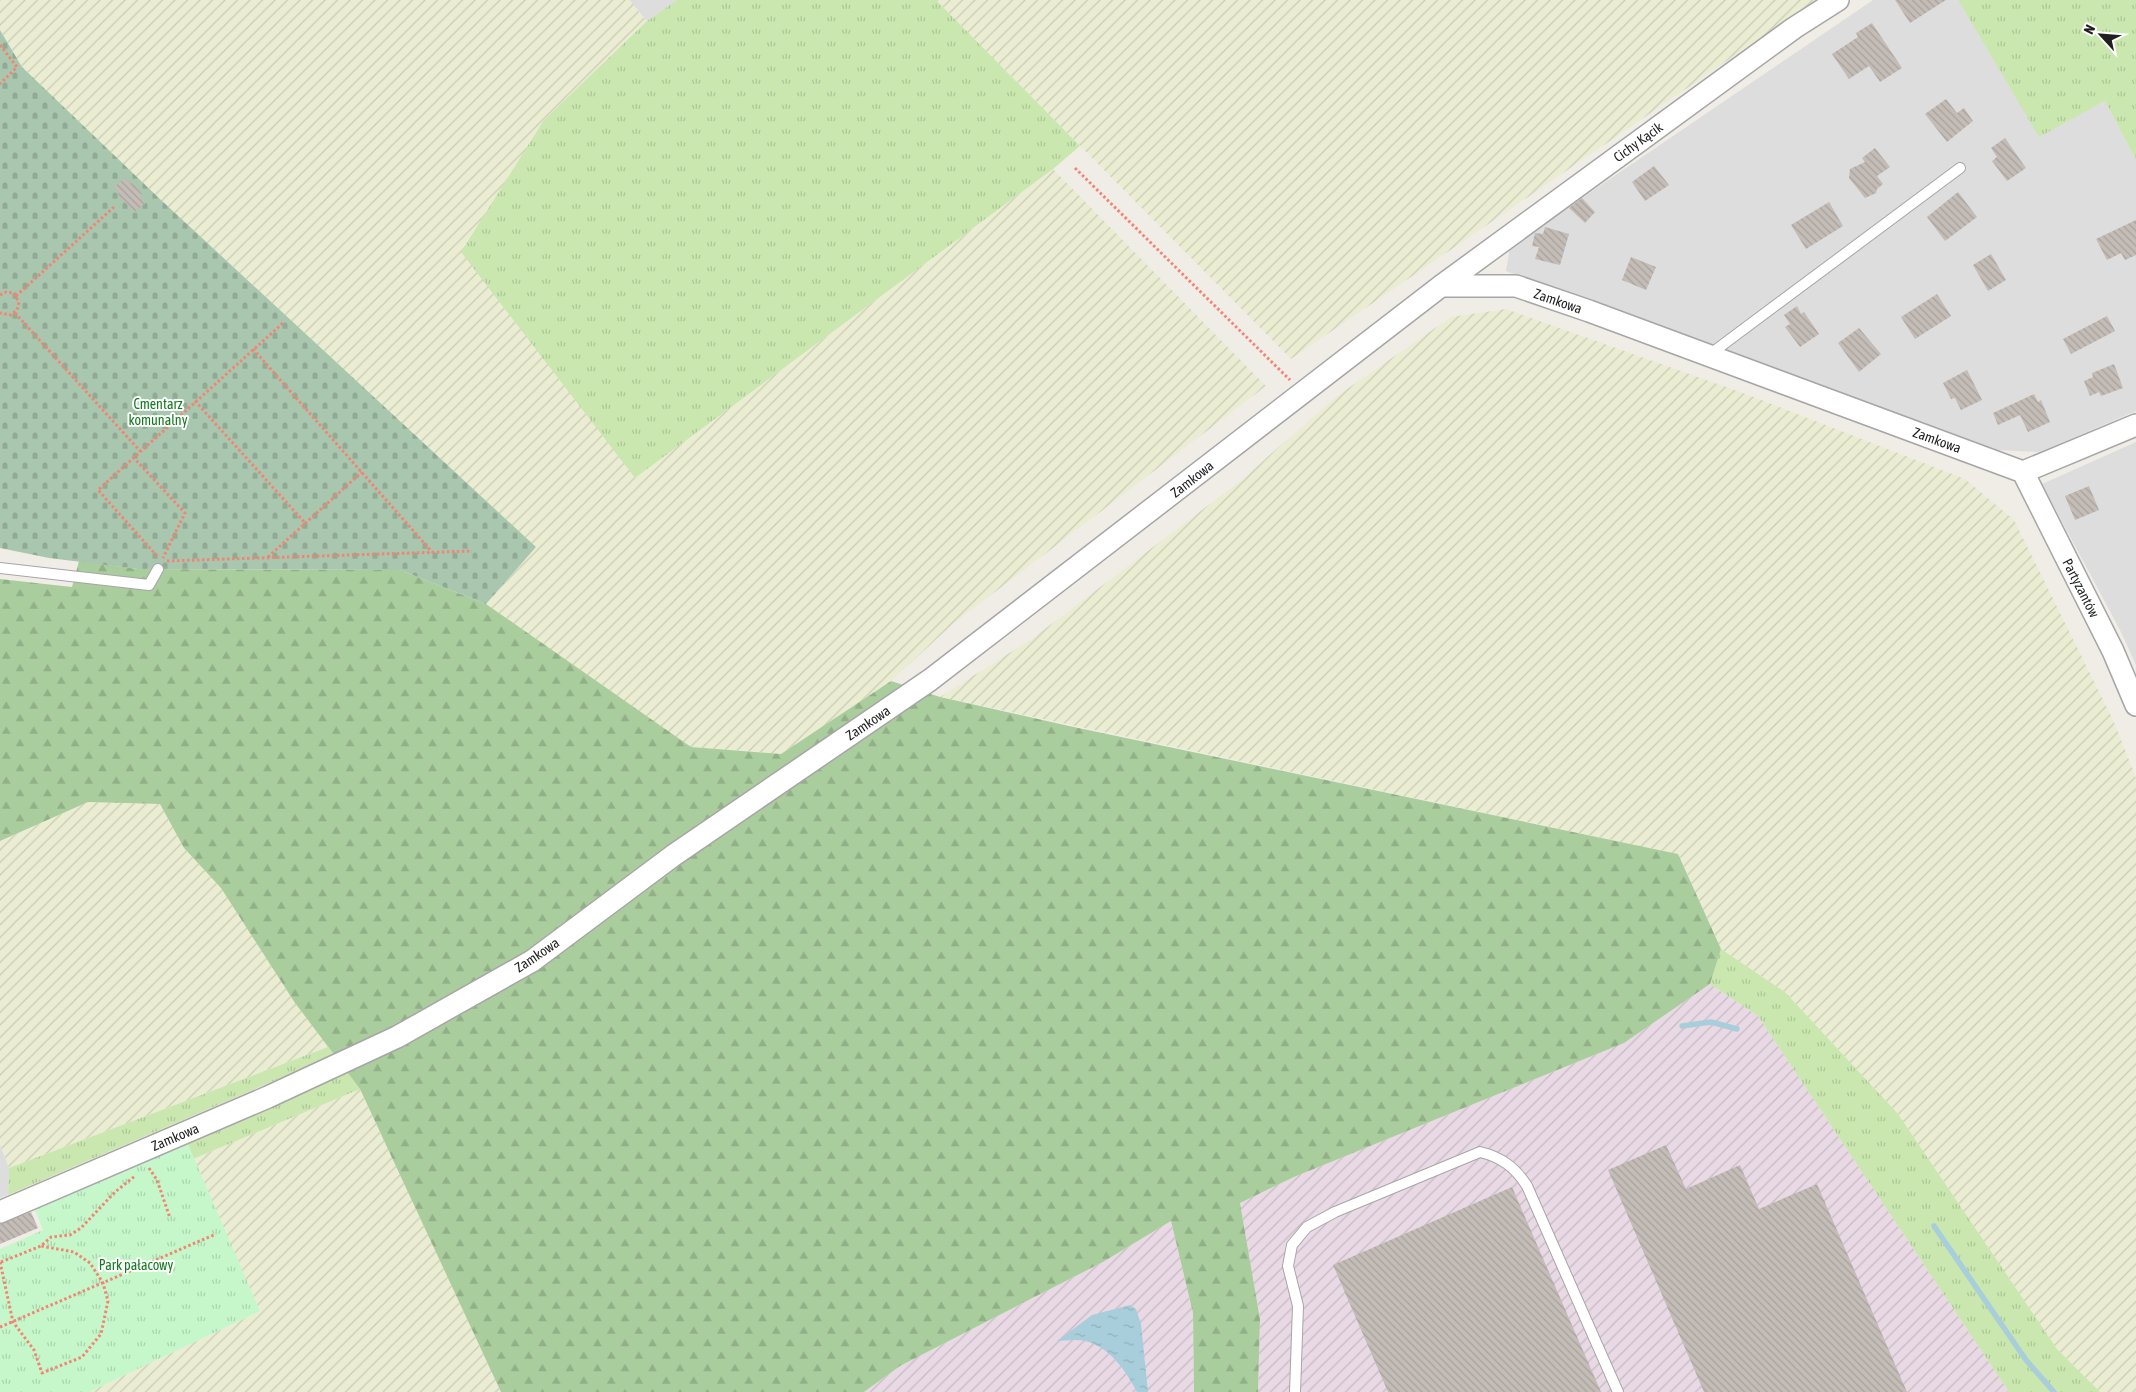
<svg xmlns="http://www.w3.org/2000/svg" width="2136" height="1392" font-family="'Asap Condensed',sans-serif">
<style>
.residential{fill:#ddd}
.industrial{fill:url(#industrial-furrows)}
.farmland{fill:url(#farmland-furrows)}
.grass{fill:url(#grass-tufts)}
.forest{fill:url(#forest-firs)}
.cemetery{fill:url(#cemetery-stones)}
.park{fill:url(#park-tufts)}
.water{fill:url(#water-ripples)}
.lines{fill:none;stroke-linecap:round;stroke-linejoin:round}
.stream{stroke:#a9cedb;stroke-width:5.5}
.building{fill:url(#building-back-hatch)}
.service-casing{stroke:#a6a6a6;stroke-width:12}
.minor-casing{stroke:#a6a6a6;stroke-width:24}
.path{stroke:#f38474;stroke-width:3;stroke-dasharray:2.5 2.5;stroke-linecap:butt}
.service{stroke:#fff;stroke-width:10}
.minor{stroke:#fff;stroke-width:21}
.labels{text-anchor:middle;stroke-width:4;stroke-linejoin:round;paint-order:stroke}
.street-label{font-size:14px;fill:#1f1f1f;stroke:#fff}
.park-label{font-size:14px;fill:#117a1c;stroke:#fff}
</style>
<defs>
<pattern id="industrial-furrows" width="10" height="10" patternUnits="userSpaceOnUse" patternTransform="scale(1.25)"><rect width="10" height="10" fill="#e8d9e5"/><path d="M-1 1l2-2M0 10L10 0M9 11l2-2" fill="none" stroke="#c7bac4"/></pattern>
<pattern id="farmland-furrows" width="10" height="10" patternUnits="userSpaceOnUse" patternTransform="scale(1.25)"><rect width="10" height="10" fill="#ebedd3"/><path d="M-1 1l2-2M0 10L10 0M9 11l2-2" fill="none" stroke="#c9cbb5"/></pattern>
<pattern id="grass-tufts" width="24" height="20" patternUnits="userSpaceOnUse" patternTransform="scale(1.25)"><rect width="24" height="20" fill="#c9e7af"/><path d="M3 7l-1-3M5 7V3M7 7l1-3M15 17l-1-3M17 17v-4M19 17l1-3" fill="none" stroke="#acc696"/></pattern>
<pattern id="forest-firs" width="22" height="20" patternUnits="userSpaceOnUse" patternTransform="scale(1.25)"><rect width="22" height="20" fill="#aacd9d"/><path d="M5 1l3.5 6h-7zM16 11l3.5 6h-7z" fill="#92b087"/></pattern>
<pattern id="cemetery-stones" width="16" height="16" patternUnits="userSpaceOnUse" patternTransform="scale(1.25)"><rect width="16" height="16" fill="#a9c7ae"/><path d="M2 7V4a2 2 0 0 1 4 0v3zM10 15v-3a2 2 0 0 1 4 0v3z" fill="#91aa95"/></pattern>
<pattern id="park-tufts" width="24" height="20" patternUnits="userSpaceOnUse" patternTransform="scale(1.25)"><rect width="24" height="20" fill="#c6f7cb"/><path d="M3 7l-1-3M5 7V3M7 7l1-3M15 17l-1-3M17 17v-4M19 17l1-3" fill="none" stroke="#aad3ae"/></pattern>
<pattern id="water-ripples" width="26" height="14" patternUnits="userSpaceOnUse" patternTransform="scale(1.25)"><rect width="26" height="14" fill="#a9cedb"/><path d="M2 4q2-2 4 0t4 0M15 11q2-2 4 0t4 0" fill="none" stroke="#91b0bc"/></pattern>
<pattern id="building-back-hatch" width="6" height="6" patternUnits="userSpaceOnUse" patternTransform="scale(1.25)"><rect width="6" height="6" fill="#c4bcb6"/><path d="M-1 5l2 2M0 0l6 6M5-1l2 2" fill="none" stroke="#a8a19c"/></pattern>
</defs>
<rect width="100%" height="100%" fill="#f0ede6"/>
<path class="residential" d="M629,0H677L647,21Z
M1873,0H1958L2039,136L2105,101L2136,160V411L2040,452L1994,450L1506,271L1510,247Z
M2136,442V665L2120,630L2042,484Z
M0,1144L9,1168L8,1195L0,1198Z"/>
<path class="industrial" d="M1710,984L1758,1016L2009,1392H1258L1260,1319L1240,1203L1294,1177L1624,1043Z
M1171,1221L1193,1313L1194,1392H864L900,1366L1103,1262Z"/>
<path class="farmland" d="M0,0H629L647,21L544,120L635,478L1053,169L1266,386L954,623L891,681L781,754L690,747L486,604L536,547L161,200L22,67L0,30Z
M936,0H1816L1291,359Z
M1506,309L1746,394L1965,479L2014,520L2114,722L2136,778V1392H2100L2057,1349L1898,1114L1785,992L1721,949L1678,854L940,697L1033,638L1239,482L1337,396L1451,317Z
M88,802L160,804L184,848L221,888L295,1003L328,1047L9,1168L0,1144V841Z
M360,1089L501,1392H89L260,1311L193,1159Z"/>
<path class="grass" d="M677,0H936L1080,146L1053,169L635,478L461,252L544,120L647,21Z
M1958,0H2136V160L2105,101L2039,137Z
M1721,949L1785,992L1898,1114L2057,1349L2100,1392H2009L1758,1016L1710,984Z
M328,1047L334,1055L8,1195L9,1168Z
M348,1073L360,1089L193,1159L187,1142Z"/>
<path class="forest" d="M79,561L138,569L400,570L486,604L691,747L781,754L891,681L940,697L1069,726L1678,854L1721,949L1710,984L1624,1043L1294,1177L1240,1203L1260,1319L1258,1392H1194L1193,1313L1171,1221L1103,1262L900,1366L864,1392H501L360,1089L295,1003L221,888L184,848L160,804L88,802L0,841V579L72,587Z"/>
<path class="cemetery" d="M0,30L22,67L161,200L536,547L486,604L400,570L138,569L49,558L0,548Z"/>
<path class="park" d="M187,1142L260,1311L89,1392H0V1249L43,1230L33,1205Z"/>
<path class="water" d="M1130,1305L1136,1309L1141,1324L1148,1392H1137C1126,1371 1110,1347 1085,1341C1076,1339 1065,1341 1057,1341L1092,1315Z"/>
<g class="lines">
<path class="stream" d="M1682,1026L1711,1022L1737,1029
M1934,1226L2026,1360L2054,1392"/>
</g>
<path class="building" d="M1895,0H1946L1910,23Z
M1872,23L1902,68L1880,82L1869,66L1849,79L1832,54L1858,37L1856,33Z
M1946,99L1957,113L1964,108L1973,121L1947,142L1925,114Z
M2005,138L2026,168L2007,181L1992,161L1997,157L1991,148Z
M1875,148L1890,167L1877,176L1883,184L1877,189L1876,193L1865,198L1849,178L1850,169L1865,162L1862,158Z
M1654,166L1669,185L1645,201L1632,182Z
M125,178L130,184L132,182L142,194L140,196L146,203L134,212L118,195L119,193L114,187Z
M1958,192L1977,217L1945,241L1927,217Z
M1582,198L1595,212L1585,223L1569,208Z
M1829,202L1843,226L1806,249L1791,225Z
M2136,220V255L2125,260L2121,253L2107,260L2096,239Z
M1545,227L1569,234L1560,265L1535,259L1539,247L1532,246L1535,233L1543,234Z
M1991,254L2006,280L1988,291L1973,265Z
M1631,257L1656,267L1646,290L1622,280Z
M1937,294L1951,316L1915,339L1901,317Z
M1797,306L1801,314L1804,312L1819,334L1800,347L1785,327L1790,324L1784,315Z
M2107,316L2115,331L2071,354L2063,339Z
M1859,328L1881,354L1859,372L1838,343Z
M2114,364L2123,388L2101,396L2099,392L2090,396L2084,381L2093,377L2092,373Z
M1967,370L1982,400L1961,410L1955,398L1951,399L1943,383Z
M2034,394L2038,402L2041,400L2050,422L2028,432L2020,415L1998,425L1993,413Z
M2089,486L2099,510L2075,520L2065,496Z
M1666,1145L1686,1189L1740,1165L1759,1209L1817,1184L1907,1392H1704L1608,1170Z
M1512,1187L1601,1392H1388L1333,1265Z
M31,1212L38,1228L0,1244V1224Z"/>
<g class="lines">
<defs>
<path id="service" d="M1709,355L1960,168
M0,568L149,585L158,569
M1295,1392L1298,1306L1288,1266L1292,1245L1307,1227L1335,1212L1480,1152C1501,1157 1515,1167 1527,1186L1618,1392"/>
<path id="minor" d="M1441,286L1794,28L1838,0
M2023,472L2113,651L2136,705
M0,1212L268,1097L397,1037L532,961L674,855L930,680L1441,286H1516L1589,311L2023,472L2136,425"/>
</defs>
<use href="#service" class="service-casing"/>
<use href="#minor" class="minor-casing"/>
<path class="path" d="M0,45L17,67L0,84
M1075,168L1290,380
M0,295L6,292L13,293L19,302L17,310L11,315L0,313
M16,296L114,207
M15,313L140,451
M253,349L432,552
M195,401L305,523
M133,457L185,513L163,558
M157,556L98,490L283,323
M268,557L362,472
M167,561L472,551
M149,1168L157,1180L170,1218
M0,1262L13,1322L34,1350L42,1373L82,1357L101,1334L108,1301L103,1283L90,1263L74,1252L41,1246
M1,1262L41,1246L51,1237L70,1235L81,1228L115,1192L135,1176
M0,1327L216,1234"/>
<use href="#service" class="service"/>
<use href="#minor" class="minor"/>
</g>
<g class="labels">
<g class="street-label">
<text transform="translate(1638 142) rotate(-36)" y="5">Cichy Kącik</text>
<text transform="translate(1558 301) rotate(19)" y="5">Zamkowa</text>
<text transform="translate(1937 440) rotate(20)" y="5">Zamkowa</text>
<text transform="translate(1192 479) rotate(-38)" y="5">Zamkowa</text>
<text transform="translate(2081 588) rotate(63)" y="5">Partyzantów</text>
<text transform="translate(868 723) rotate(-34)" y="5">Zamkowa</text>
<text transform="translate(537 955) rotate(-34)" y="5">Zamkowa</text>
<text transform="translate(175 1137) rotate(-23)" y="5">Zamkowa</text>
</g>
<g class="park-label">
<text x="158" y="409">Cmentarz<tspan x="158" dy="16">komunalny</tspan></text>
<text x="136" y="1270">Park pałacowy</text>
</g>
</g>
<g transform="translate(2101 35) rotate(296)" stroke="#ffffff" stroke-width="4" paint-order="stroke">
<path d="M0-4L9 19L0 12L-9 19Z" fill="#1f1f1f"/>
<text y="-8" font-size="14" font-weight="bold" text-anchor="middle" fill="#1f1f1f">N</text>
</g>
</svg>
